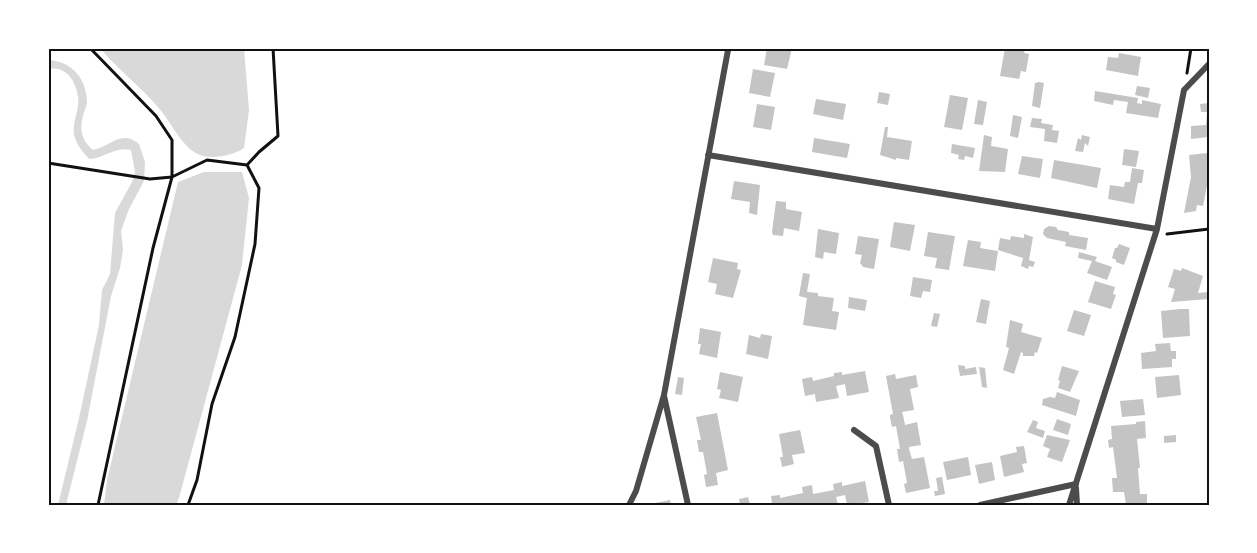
<svg xmlns="http://www.w3.org/2000/svg" width="1257" height="553" font-family="Bitter,serif">
<style>
.water{fill:#d9d9d9}
.building{fill:#c4c4c4}
.lines{fill:none;stroke-linecap:round;stroke-linejoin:round}
.path{stroke:#111;stroke-width:3}
.minor{stroke:#4c4c4c;stroke-width:6}
.neatline{fill:none;stroke:#111;stroke-width:2}
</style>
<rect width="100%" height="100%" fill="#fff"/>
<path class="water" d="M100,48H244L249,110L244,148C233,155 217,159 203,156C184,151 174,127 162,112C144,89 119,71 100,48Z
M48,60C72,61 87,79 87,103C86,108 84,111 83,116C79,130 82,141 93,150C110,147 121,129 139,144L145,162L144,181L129,209L121,231L123,250L120,268L111,296L87,421L66,505H58L79,418L99,325L102,290L110,274L115,213L132,182L135,172L131,150C115,146 105,158 89,159C83,152 76,144 74,135C72,122 80,109 78,97C76,81 66,65 48,69Z
M204,172H242L249,198L242,265L179,498L176,505H104L107,480L178,182Z"/>
<path class="building" d="M767,48H792L787,69L764,65Z
M1005,48H1025L1024,53L1029,54L1026,72L1021,71L1019,79L1000,76Z
M1119,53L1141,57L1138,76L1106,70L1108,57L1118,58Z
M753,69L775,73L770,97L749,93Z
M1039,82L1044,83L1040,108L1032,106L1035,83Z
M1137,86L1150,88L1148,98L1135,95Z
M1095,91L1138,98L1137,103L1142,104V100L1161,104L1158,118L1126,113L1128,102L1114,100L1113,105L1094,101Z
M879,92L890,94L888,105L877,103Z
M950,95L968,98L962,130L944,127Z
M816,99L846,104L843,120L813,114Z
M978,100L987,102L983,125L974,124Z
M1209,103V137L1191,139V126L1206,125L1207,112H1201L1200,104Z
M757,104L775,107L771,130L753,127Z
M1013,115L1022,117L1018,138L1010,136Z
M1032,118L1042,119L1041,123L1053,125L1052,130L1059,131L1057,143L1044,141L1045,129L1030,127Z
M885,127H888L887,137L912,141L909,160L896,158V160L880,155Z
M984,135L992,137L991,146L1008,149L1005,172L979,171Z
M1082,135L1090,137L1088,146L1085,143L1083,152L1075,151L1078,138L1081,140Z
M814,138L850,144L847,158L812,152Z
M952,144L975,148L973,158L965,156L964,160L958,159L959,155L951,153Z
M1124,149L1139,151L1136,167L1122,165Z
M1207,153L1209,176L1203,206L1197,205L1196,211L1184,213L1191,177L1189,155Z
M1022,156L1043,159L1040,178L1018,174Z
M1054,160L1101,168L1097,188L1051,178Z
M1132,168L1144,170L1142,183H1138L1134,204L1108,199L1110,185L1124,187L1125,182H1130Z
M734,181L760,185L757,215L749,213L750,202L731,199Z
M776,201L786,202V209L802,212L799,231L784,228L783,236L773,235L772,232Z
M894,222L915,225L910,251L890,247Z
M1049,226L1056,227L1058,230L1069,232V235L1088,238L1086,250L1065,246L1066,242L1047,238L1043,234L1044,229Z
M818,229L839,233L836,254L824,252L823,259L815,257Z
M928,232L955,236L949,270L935,268L937,258L924,256Z
M1024,234L1033,237L1029,260L1035,262L1033,267L1029,266L1028,269L1021,266L1023,258L998,250L1000,238L1010,240L1011,236L1024,238Z
M858,236L879,239L874,269L863,267L860,263L862,255L855,254Z
M968,240L981,242L980,248L998,251L995,271L963,266Z
M1119,244L1130,248L1124,265L1116,262V260L1112,258L1115,248H1117Z
M1079,252L1097,257L1095,261L1112,267L1107,280L1087,273L1092,261L1078,258Z
M713,258L738,263L737,269L741,270L733,298L715,294L717,284L708,282Z
M1182,268L1203,276L1198,293L1209,292V299L1171,302L1175,289L1168,287L1174,269L1181,271Z
M803,273L810,274L807,292L818,293V296L834,298L832,311L839,312L836,330L803,325L807,298L799,296Z
M913,277L932,280L930,292L923,291L921,298L910,296Z
M1095,281L1115,287L1113,294L1116,295L1111,309L1088,302Z
M849,297L867,300L865,311L848,308Z
M981,299L990,301L986,324L976,322Z
M1180,309H1189L1190,336L1163,338L1161,311Z
M1074,310L1091,315L1084,336L1067,331Z
M934,313L940,314L937,327L931,326Z
M1010,320L1023,324L1021,332L1042,338L1037,353L1035,352L1034,356H1023V353L1021,352L1014,374L1003,370L1009,348L1006,347Z
M700,328L721,332L717,358L699,354L701,344H698Z
M761,334L772,336L768,359L746,354L749,335L760,338Z
M1170,343L1171,351H1176V359H1172V367L1142,369L1141,353L1156,351L1155,344Z
M958,365L965,366V369L976,367L977,374L960,376Z
M1062,366L1079,371L1070,392L1058,388L1060,381L1058,380Z
M979,367L985,368L987,388L982,387Z
M865,371L869,392L847,396L845,384L836,386L839,398L816,402L815,394L805,396L802,379L812,377L813,381L834,376V373L842,372V375Z
M720,372L743,377L738,402L719,398L721,390L717,389Z
M895,374L896,379L916,375L918,387L910,389L914,410L902,412L903,415L905,425L917,422L921,445L909,447V449L912,459L924,457L930,488L906,493L904,484L907,483L903,461L899,462L897,449H900L896,426L892,427L890,418V415L893,414L886,376Z
M1179,375L1181,395L1157,398L1155,377Z
M678,377L684,378L682,395L675,394Z
M1057,392L1080,400L1076,416L1042,405L1043,399L1050,397L1055,398Z
M1143,399L1145,415L1122,417L1120,401Z
M717,413L728,470L716,473L718,485L706,487L704,475L707,474L703,452H699L697,440H701L696,417Z
M1057,419L1071,424L1068,435L1053,430Z
M1033,420L1038,422L1036,428L1045,431L1043,438L1027,432Z
M1145,421L1146,438L1137,439L1140,468H1138L1140,494H1147V505H1126L1124,492H1113L1112,478H1117L1113,447L1109,448L1108,440L1112,439L1111,426L1136,424V422Z
M800,430L805,453L792,455L794,464L782,467L780,457H783L779,434Z
M1047,435L1070,440L1062,462L1047,457L1050,449L1043,446Z
M1176,435V442L1164,443V436Z
M1024,446L1027,463L1022,464L1024,472L1004,477L1000,456L1017,452L1016,447Z
M968,457L971,475L947,480L943,462Z
M992,462L995,480L979,484L975,465Z
M942,477L945,494L935,496L934,491H938L936,478Z
M865,481L869,502L847,505L845,495L836,497L838,505H766L772,503L771,496L780,495V498L803,493L802,487L812,485L813,494L834,490L833,484L842,482V486Z
M748,497L750,505H740L739,499Z
M670,500L671,505H650V504Z"/>
<g class="lines">
<path class="path" d="M90,48L156,116L172,140V177L153,248L98,505
M1187,73L1191,48
M48,163L150,179L172,177L207,160L247,165L259,188L255,244L235,337L212,404L197,480L188,505
M247,165L259,152L278,136L273,48
M1167,234L1209,229"/>
<path class="minor" d="M708,155L1157,229
M664,396L688,505
M854,430L876,446L889,505
M1076,488L1077,505
M629,505L636,491L664,395L728,50
M980,505L1076,484
M1069,505L1157,229L1184,90L1209,64"/>
</g>
<rect width="1257" height="553" fill="none" stroke="#ffffff" stroke-width="99"/>
<rect x="50" y="50" width="1158" height="454" class="neatline"/>
</svg>
